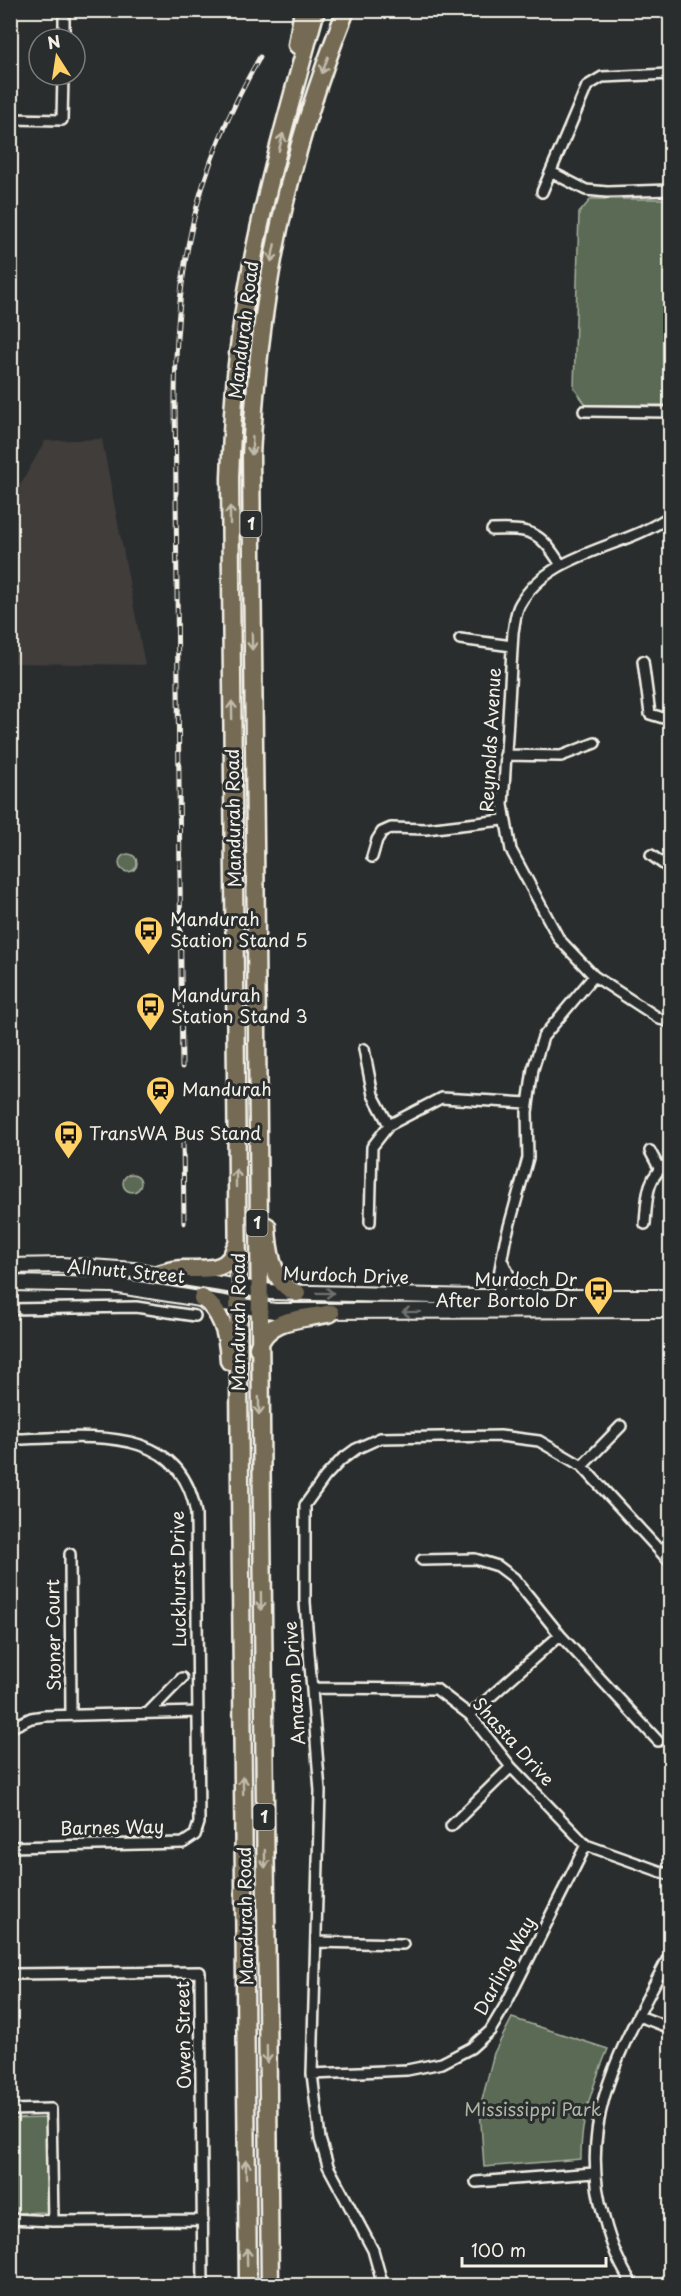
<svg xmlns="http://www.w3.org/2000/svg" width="681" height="2296" font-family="'Playpen Sans',sans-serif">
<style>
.built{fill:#3f3c3b}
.green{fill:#5a6b54;stroke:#a7ae9e;stroke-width:1.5}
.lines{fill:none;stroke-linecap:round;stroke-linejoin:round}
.minor-casing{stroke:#f4f1e8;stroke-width:14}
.secondary-casing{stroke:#f4f1e8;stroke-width:18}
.trunk-casing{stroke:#f4f1e8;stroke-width:21}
.minor{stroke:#2a2d2e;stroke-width:9}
.secondary{stroke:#2a2d2e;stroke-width:14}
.trunk{stroke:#746b52;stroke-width:16}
.rail-casing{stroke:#f4f1e8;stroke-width:5}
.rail{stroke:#2a2d2e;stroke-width:3;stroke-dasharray:9;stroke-linecap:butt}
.oneway{stroke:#c1bbac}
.oneway2{stroke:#71726f}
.labels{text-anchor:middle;stroke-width:6;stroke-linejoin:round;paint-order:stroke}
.shield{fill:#2a2d2e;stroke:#b7b6b0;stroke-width:1.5}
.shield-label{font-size:16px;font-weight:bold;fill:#f4f1e8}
.street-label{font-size:18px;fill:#f4f1e8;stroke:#2a2d2e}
.poi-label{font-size:18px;fill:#f4f1e8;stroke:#2a2d2e;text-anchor:start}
.park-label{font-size:18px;fill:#afb5a5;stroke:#2a2d2e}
</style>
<rect width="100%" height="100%" fill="#2a2d2e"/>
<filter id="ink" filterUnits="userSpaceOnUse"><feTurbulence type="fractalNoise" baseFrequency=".0167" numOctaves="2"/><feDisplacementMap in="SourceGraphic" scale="12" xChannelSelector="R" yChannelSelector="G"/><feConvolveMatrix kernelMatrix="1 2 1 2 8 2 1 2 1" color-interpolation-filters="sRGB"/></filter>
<g filter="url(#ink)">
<path class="built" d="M102,439L145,665L11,663V501L45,441Z"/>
<path class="green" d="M591,199H670V405H586L574,388L579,213Z
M119 863a9 9 0 1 1 18 0a9 9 0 1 1-18 0Z
M123 1183a9 9 0 1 1 18 0a9 9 0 1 1-18 0Z
M512,2018L608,2049C593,2085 580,2120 581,2159L484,2167L480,2108L494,2053Z
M46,2118L47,2212L11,2213V2119Z"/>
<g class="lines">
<defs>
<path id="minor" d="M64,39V10
M10,119L62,120L63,75
M551,172L586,190L607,192L670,190
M542,192L587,86L602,77L670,74
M584,411L670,412
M670,516C624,549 550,551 520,604C515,612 515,623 513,632L503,805L511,850L559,939L594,976L660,1019L670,1022
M492,530C531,529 539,530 561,565
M460,639L512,646
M643,661L650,714L670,720
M505,755L561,756L595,743
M651,855L670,869
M372,857L377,840L382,832L391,828L426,829L503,820
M364,1049L373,1095L389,1125
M650,1151L659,1168
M370,1222L372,1147L389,1125L441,1098L528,1103
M645,1224C647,1198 646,1175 670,1162
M503,1262L509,1275V1301
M498,1303L499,1275L505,1241L528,1158L527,1112L533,1069L543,1037L594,976
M10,1309L136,1307L195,1316
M10,1439C81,1439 181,1419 196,1514L199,1823L195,1835L183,1843L10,1847
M582,1466L621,1426
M660,1551L670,1542
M70,1554L71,1715
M422,1560L475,1559L498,1566L514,1578L560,1635L658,1741
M313,1688L436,1689L470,1715L511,1767L586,1845L670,1875
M148,1713L182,1678
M470,1715L560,1635
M10,1728L31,1718L44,1716L198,1712
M451,1826L511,1767
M316,1942L403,1944
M10,1974L200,1972L203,2286
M639,2016L670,2028
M312,2074L407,2070L442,2063L471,2048L490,2031L506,2004L586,1845
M10,2110L51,2109L53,2221L203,2220
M476,2182L594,2173
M10,2219L53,2221
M383,2286L373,2250L328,2166L320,2139L312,2074L320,1791L305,1602V1505L325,1477L341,1460L356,1449L380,1438L500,1436L539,1441L582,1466L670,1562
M634,2286C619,2266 610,2241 604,2218C574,2118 626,2041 670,1954"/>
<path id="secondary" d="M10,1266L62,1265L133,1270L271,1292L476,1297H670
M10,1283L113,1285L274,1311L670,1310"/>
<path id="trunk" d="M297,45L303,10
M267,1226C268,1250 272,1284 297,1293
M158,1274C166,1272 174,1269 182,1269C203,1268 229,1274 235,1247
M202,1298C222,1311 228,1338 229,1361
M258,1348C268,1316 304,1320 331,1313
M248,2286L230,478C232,429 234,380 241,332C255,223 287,116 316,10
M270,2286L251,456C259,295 286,160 346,10"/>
</defs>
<use href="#minor" class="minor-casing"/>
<use href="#secondary" class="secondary-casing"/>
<use href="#trunk" class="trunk-casing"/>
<use href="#minor" class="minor"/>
<use href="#secondary" class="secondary"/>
<use href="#trunk" class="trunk"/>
<defs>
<path id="rail" d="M182,1067L175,398C176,268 194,171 260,57
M183,1140L184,1223"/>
</defs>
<use href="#rail" class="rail-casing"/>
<use href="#rail" class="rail"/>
</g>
<defs><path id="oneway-shaft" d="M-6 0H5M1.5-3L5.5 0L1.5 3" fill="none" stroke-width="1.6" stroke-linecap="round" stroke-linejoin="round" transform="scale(1.5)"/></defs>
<g class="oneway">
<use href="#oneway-shaft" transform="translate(325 65) rotate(110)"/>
<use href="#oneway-shaft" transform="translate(281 142) rotate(-76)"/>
<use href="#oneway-shaft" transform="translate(273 253) rotate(101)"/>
<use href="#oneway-shaft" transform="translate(252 446) rotate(93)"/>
<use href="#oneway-shaft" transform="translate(230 515) rotate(-90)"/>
<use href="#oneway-shaft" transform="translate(252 641) rotate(89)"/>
<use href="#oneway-shaft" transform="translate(232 710) rotate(-91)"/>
<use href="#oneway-shaft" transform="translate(236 1178) rotate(-90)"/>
<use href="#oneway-shaft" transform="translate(259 1406) rotate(89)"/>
<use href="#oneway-shaft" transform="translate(261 1601) rotate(89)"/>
<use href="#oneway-shaft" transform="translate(243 1785) rotate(-91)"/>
<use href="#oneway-shaft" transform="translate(265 1859) rotate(89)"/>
<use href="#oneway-shaft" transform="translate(267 2054) rotate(89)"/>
<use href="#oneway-shaft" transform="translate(246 2169) rotate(-90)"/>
<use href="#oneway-shaft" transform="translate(247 2257) rotate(-91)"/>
</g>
<g class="oneway2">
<use href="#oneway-shaft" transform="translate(325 1293) rotate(1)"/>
<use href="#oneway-shaft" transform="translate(411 1312) rotate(179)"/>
</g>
</g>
<defs>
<symbol id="bus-pin" viewBox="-11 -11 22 30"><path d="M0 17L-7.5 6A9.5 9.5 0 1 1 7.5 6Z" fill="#ffd166" stroke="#2a2d2e"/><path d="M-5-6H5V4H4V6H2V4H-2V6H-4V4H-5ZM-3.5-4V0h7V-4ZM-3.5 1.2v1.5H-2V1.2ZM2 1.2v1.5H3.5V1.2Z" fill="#111"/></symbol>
<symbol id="station-pin" viewBox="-11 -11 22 30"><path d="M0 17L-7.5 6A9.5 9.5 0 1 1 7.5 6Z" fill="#ffd166" stroke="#2a2d2e"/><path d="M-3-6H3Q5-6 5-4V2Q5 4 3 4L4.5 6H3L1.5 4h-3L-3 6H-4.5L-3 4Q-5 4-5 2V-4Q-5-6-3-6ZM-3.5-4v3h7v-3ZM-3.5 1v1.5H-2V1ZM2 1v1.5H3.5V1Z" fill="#111"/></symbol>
</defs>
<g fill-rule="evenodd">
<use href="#bus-pin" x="132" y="914" width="33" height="45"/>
<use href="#bus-pin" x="134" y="990" width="33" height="45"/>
<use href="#station-pin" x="144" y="1074" width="33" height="45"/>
<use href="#bus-pin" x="52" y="1118" width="33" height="45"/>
<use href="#bus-pin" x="582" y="1274" width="33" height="45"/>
</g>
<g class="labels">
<g class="shield">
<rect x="240.5" y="511" width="21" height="26" rx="4.5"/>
<rect x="246.5" y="1210" width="21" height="26" rx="4.5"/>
<rect x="253.5" y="1804" width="21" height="26" rx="4.5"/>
</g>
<g class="shield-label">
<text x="251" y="530">1</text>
<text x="257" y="1229">1</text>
<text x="264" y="1823">1</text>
</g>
<g class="street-label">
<text transform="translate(244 330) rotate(-83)" y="6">Mandurah Road</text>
<text transform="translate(491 740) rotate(-87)" y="6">Reynolds Avenue</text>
<text transform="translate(234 818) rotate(-91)" y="6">Mandurah Road</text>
<text transform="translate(126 1272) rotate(5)" y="6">Allnutt Street</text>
<text transform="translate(346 1276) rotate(2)" y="6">Murdoch Drive</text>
<text transform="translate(239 1322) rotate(-90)" y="6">Mandurah Road</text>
<text transform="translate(179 1579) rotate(-91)" y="6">Luckhurst Drive</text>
<text transform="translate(54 1635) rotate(-91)" y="6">Stoner Court</text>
<text transform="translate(295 1683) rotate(-94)" y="6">Amazon Drive</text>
<text transform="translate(513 1742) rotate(48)" y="6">Shasta Drive</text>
<text transform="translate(112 1828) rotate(-1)" y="6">Barnes Way</text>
<text transform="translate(246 1916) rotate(-91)" y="6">Mandurah Road</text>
<text transform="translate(505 1966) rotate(-62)" y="6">Darling Way</text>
<text transform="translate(184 2035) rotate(-91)" y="6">Owen Street</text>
</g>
<g class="poi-label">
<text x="170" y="926">Mandurah<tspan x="170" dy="21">Station Stand 5</tspan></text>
<text x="171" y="1002">Mandurah<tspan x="171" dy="21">Station Stand 3</tspan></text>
<text x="182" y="1096">Mandurah</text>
<text x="89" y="1140">TransWA Bus Stand</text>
<text x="577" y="1286" text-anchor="end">Murdoch Dr<tspan x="577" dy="21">After Bortolo Dr</tspan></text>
</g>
<g class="park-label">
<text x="533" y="2116">Mississippi Park</text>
</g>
</g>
<rect width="681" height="2296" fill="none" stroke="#2a2d2e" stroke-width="36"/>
<rect x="18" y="18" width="645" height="2260" fill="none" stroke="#f4f1e8" stroke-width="2" filter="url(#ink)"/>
<g transform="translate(57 57) rotate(348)"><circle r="28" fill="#2a2d2e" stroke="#7b7b78" stroke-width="1.5"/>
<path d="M0-4.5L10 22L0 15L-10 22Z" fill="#ffd166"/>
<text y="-9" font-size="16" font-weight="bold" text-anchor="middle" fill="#f4f1e8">N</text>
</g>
<path d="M462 2257v9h144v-9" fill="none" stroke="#f4f1e8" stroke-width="3"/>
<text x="471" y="2257" font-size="18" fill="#f4f1e8" stroke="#2a2d2e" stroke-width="4.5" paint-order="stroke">100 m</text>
</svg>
